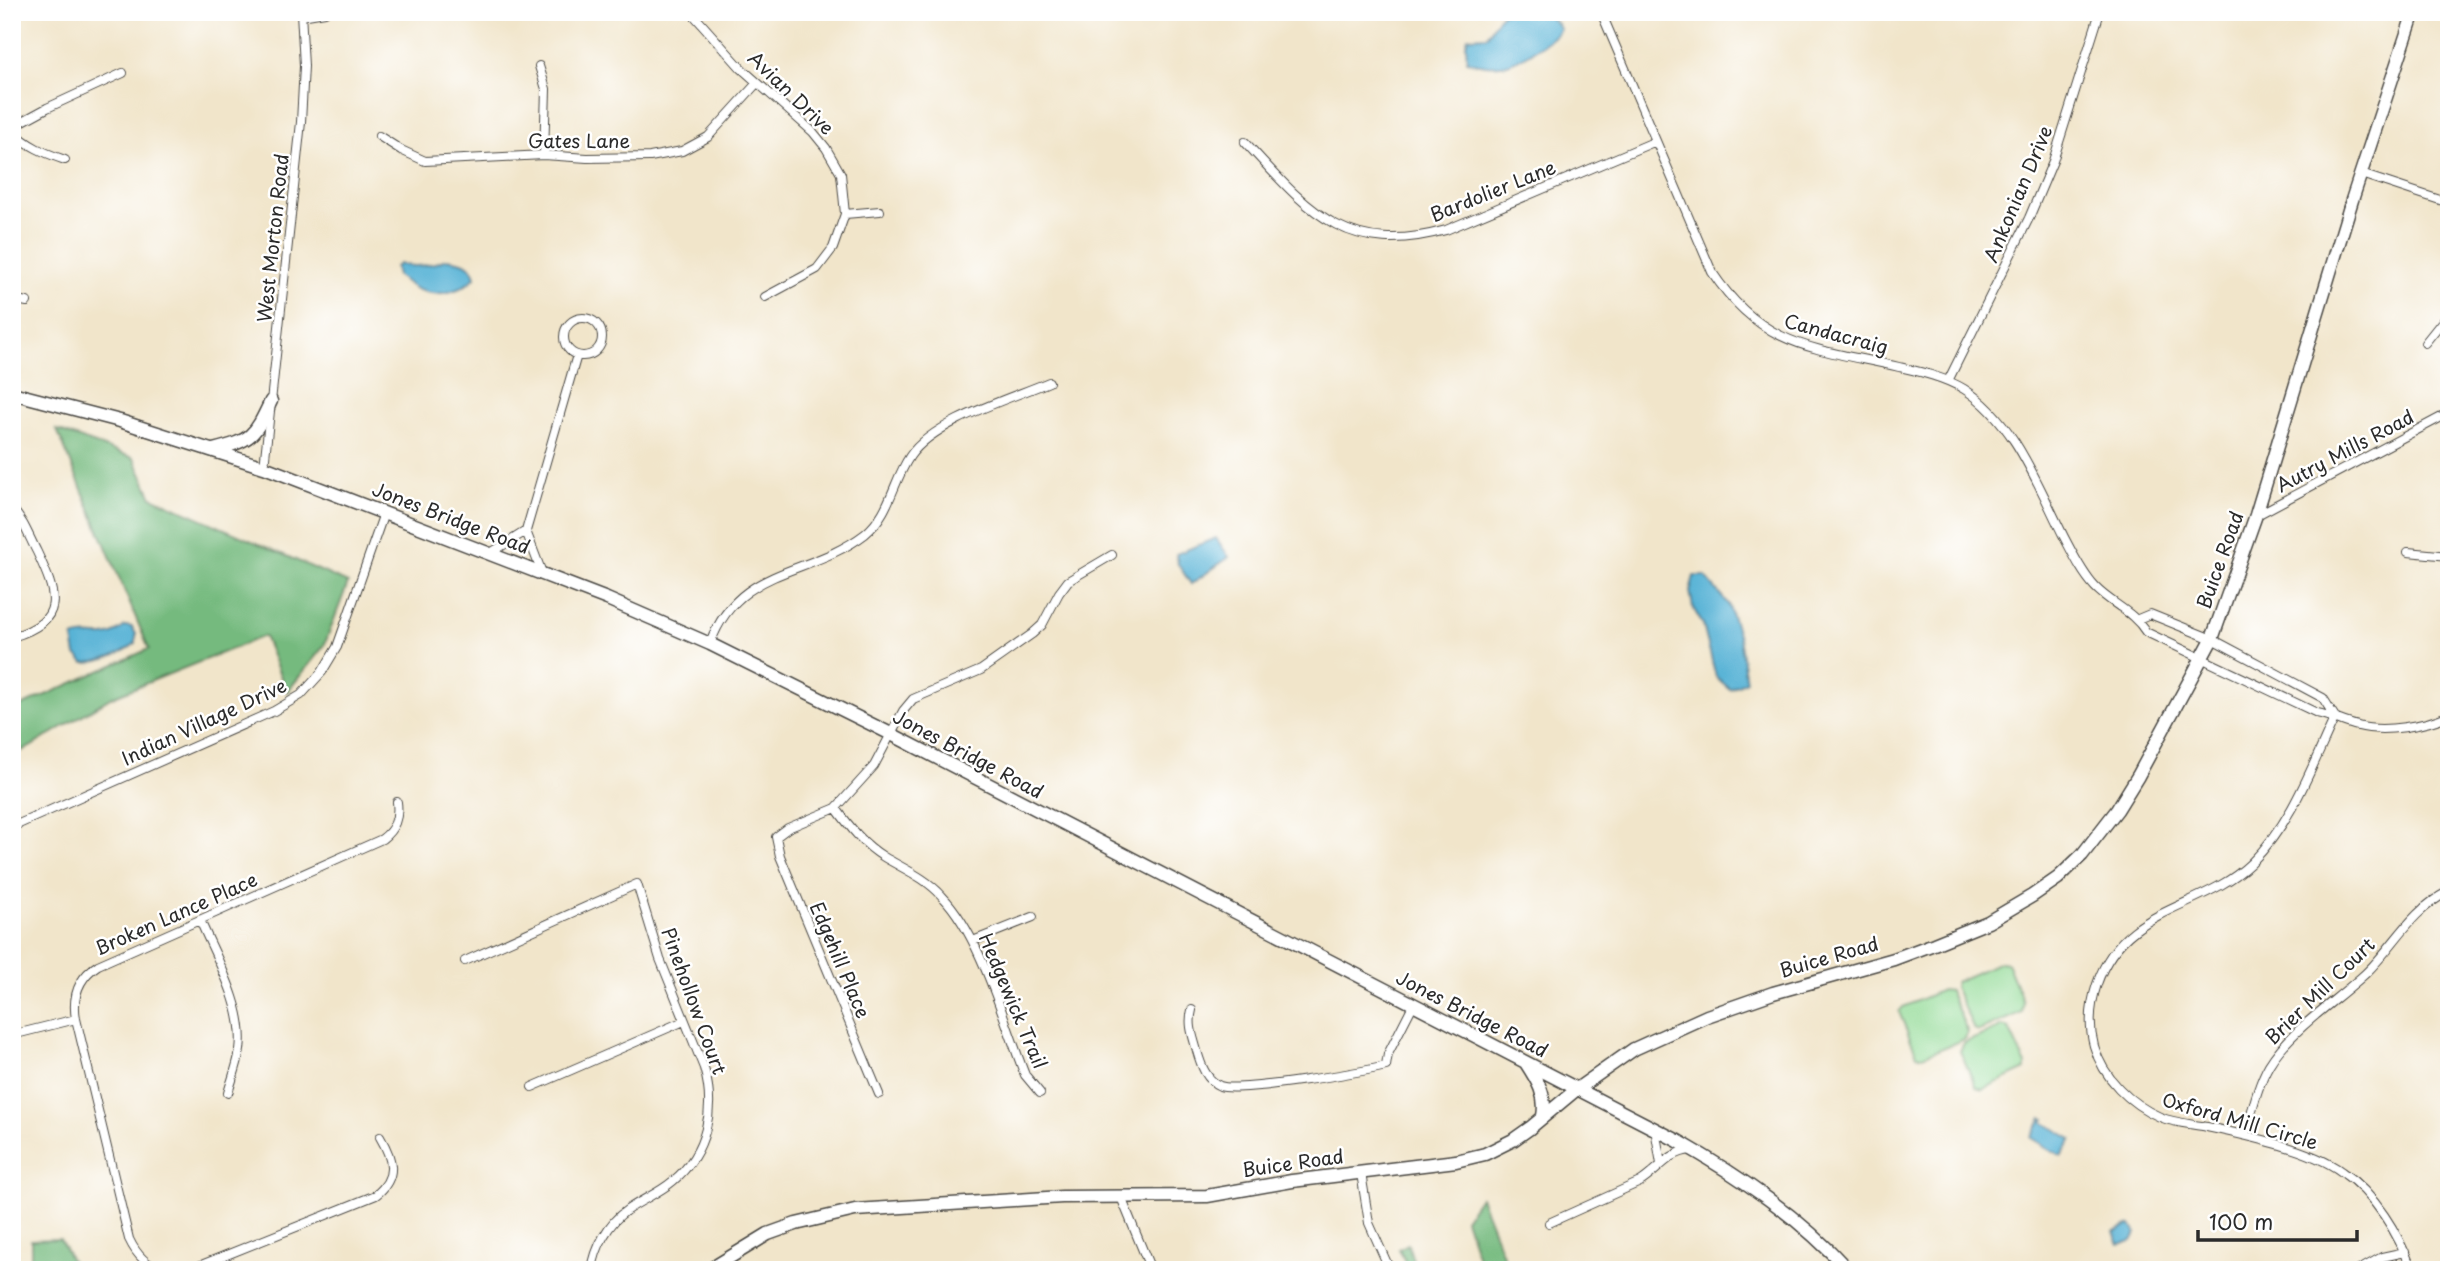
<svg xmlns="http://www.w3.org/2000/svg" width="2461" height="1282" font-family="'Playpen Sans',sans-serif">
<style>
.green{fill:#92da95;stroke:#5e8260;stroke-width:2}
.forest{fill:#75ba7e;stroke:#507254;stroke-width:2}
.water{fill:#59b3d6;stroke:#426f80;stroke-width:2}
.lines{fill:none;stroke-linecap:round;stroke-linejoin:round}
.street-casing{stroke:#494743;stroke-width:10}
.secondary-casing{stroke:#494743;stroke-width:15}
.street{stroke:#fff;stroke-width:8}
.secondary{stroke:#fff;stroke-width:12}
.labels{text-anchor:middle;stroke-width:5;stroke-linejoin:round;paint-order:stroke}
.street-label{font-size:19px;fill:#2b2b2b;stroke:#fff}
</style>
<rect width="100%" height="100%" fill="#fff"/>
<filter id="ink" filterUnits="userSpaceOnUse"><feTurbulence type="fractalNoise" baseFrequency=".0143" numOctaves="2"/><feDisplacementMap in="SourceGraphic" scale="14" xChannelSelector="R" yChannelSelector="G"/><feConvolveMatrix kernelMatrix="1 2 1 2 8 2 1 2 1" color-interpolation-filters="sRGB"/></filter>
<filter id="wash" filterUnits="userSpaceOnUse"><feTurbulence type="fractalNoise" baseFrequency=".00686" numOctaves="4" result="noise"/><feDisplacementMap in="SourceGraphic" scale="28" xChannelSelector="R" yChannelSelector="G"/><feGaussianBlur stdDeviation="1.57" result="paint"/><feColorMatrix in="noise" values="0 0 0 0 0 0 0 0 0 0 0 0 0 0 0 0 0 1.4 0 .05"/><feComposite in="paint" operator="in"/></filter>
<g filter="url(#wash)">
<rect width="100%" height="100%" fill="#f1e5ca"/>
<path class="green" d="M2000,962L2007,963L2023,1002L2022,1012L1979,1031L1974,1029L1954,987L1955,982Z
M1942,990L1949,991L1968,1032L1965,1039L1923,1056L1917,1055L1899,1012L1903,1007Z
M2003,1026L2009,1029L2026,1065V1069L1983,1089L1976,1087L1960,1051L1964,1043Z"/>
<path class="forest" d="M57,430L134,458L152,497L348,583L324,646L287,692L264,636L112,697L30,747L12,755V710L149,649Z
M1480,1197L1509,1270H1479L1481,1267L1465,1219Z
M60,1239L76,1270H31V1240Z
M1408,1244L1416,1270H1409L1399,1249Z"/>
<path class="water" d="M1505,12H1544L1557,24L1560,29C1552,41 1521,60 1507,64C1494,67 1480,65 1467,61L1466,44L1468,37L1487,36L1499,17Z
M446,259C461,261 471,261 475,277C463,291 439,297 422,291C413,289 405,281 397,276L395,267L399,264C416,268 431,266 446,259Z
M1216,538L1229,557L1191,584L1178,564L1176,554Z
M1694,576H1705L1728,604L1739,637L1746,681L1730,689L1716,677L1703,625L1693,608L1690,591Z
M125,626L132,627L136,634V643C122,654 102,662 84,663L76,655L73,638C91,630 102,645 125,626Z
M2042,1118L2045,1119L2043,1122L2072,1139L2061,1156L2031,1138Z
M2131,1225L2136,1233L2132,1241L2119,1244L2114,1232Z"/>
</g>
<g filter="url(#ink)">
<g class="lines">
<defs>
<path id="street" d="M691,12L741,68L813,132L826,148L841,174L845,214L833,248L817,269L765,297
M1601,12L1712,272C1763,349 1816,348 1899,367C1921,372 1944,377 1964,389C2015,421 2038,486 2064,537C2073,554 2082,573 2095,587C2111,604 2133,611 2146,632L2317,713C2332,716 2344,723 2358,726C2383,733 2426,726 2449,715
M301,16L325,12
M539,66L546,89L544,155
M12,127L47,108L123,73
M12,130C27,146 45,153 65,160
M379,136L401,150L425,161L544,155L587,158L650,157L682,151L708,137L757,83
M1245,142C1308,210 1345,258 1446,230L1656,141
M2361,174L2449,203
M845,214L880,211
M12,299L27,302
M564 337a19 19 0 1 1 38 0a19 19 0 1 1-38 0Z
M2425,343L2449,313
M1948,381L2029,218L2053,161L2100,12
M264,467L301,122L304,66L301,12
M12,509C24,521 29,537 37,552C57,595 67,620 12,637
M2257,515L2449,413
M526,531L577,355
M2408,552L2449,556
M489,554L526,531L542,573
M2138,619L2150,614L2212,639L2323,698L2335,717
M710,644C738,565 809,577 865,534C890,514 893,481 910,456C934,421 1009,399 1049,382
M2335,717C2311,768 2292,823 2251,863C2201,911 2124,905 2097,984C2090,1005 2088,1024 2094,1046C2103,1078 2130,1104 2160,1117C2174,1123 2192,1124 2207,1127C2245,1135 2311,1149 2342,1172C2375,1194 2398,1233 2412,1270
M836,808C849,826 864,845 884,857C904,869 926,878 942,896C981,936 1004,1022 1025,1075L1040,1093
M12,827L274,711L301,695L322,672L337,647L384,513
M200,920C216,958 246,1008 240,1050C238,1064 232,1079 228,1093
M973,941L1033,917
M465,961L637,884L660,959L704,1068C716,1109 707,1153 673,1181C659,1193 641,1200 627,1210C608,1223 595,1248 592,1270
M1192,1010C1188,1025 1193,1036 1197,1051C1201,1065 1206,1080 1220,1086C1238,1093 1361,1072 1386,1066L1388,1054L1413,1005
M12,1035L76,1019
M532,1087L684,1021
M879,1094L780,856L776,837L788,828L836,808L874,766L903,711L913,699L981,670L1032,634L1042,625L1059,593L1068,581L1112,555
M1655,1129L1661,1164
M2245,1135C2252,1112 2257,1086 2269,1065C2289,1031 2337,1000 2366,973C2397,943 2408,913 2449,891
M1361,1173L1369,1223L1390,1270
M1121,1197L1151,1270
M1549,1223L1640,1182C1658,1171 1668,1152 1691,1150
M163,1270C146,1266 136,1254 129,1239L76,1019C72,996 78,978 98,965L382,839C395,829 399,818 397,802
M189,1270L376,1195C398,1177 393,1159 380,1137
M2359,1270L2382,1257L2405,1252"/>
<path id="secondary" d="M12,393L120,421L264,467L607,599L710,644L891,734L1678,1141C1739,1176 1800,1217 1848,1270
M213,450C252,440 254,437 271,401
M1526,1063C1537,1080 1547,1095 1543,1116
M709,1270L768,1234L796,1224L855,1210L1062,1197L1207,1196L1292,1181L1456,1161L1485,1154L1513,1140L1530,1128L1577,1089L1634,1049L1707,1016L1773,993L1894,959L1934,944L1988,922L2032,896L2058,878L2082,855L2117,810L2138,776L2212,639L2256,515L2352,200L2414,12"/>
</defs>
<use href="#street" class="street-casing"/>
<use href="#secondary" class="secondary-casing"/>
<use href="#street" class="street"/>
<use href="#secondary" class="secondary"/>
</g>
</g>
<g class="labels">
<g class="street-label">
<text transform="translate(791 93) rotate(44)" y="7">Avian Drive</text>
<text x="579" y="148">Gates Lane</text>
<text transform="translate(1493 191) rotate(-22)" y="7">Bardolier Lane</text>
<text transform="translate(2018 194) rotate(-67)" y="7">Ankonian Drive</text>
<text transform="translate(273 238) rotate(-84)" y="7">West Morton Road</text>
<text transform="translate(1836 334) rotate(15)" y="7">Candacraig</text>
<text transform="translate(2345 451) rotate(-28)" y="7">Autry Mills Road</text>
<text transform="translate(451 518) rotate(21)" y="7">Jones Bridge Road</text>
<text transform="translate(2220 560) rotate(-70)" y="7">Buice Road</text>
<text transform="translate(204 722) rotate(-25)" y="7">Indian Village Drive</text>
<text transform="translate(968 754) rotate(28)" y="7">Jones Bridge Road</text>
<text transform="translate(176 914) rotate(-24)" y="7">Broken Lance Place</text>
<text transform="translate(1829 957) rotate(-16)" y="7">Buice Road</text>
<text transform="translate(840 960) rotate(67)" y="7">Edgehill Place</text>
<text transform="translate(2320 991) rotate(-44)" y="7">Brier Mill Court</text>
<text transform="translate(694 1001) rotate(70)" y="7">Pinehollow Court</text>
<text transform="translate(1013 1001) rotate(67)" y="7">Hedgewick Trail</text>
<text transform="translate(1472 1014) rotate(27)" y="7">Jones Bridge Road</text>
<text transform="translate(2240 1121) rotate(16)" y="7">Oxford Mill Circle</text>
<text transform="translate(1293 1163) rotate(-8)" y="7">Buice Road</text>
</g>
</g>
<rect width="2461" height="1282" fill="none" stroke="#fff" stroke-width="42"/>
<path d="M2198 1230v10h159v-10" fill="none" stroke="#2b2b2b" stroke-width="3.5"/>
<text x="2209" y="1230" font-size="21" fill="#2b2b2b" stroke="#ffffff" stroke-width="5" paint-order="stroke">100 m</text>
</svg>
